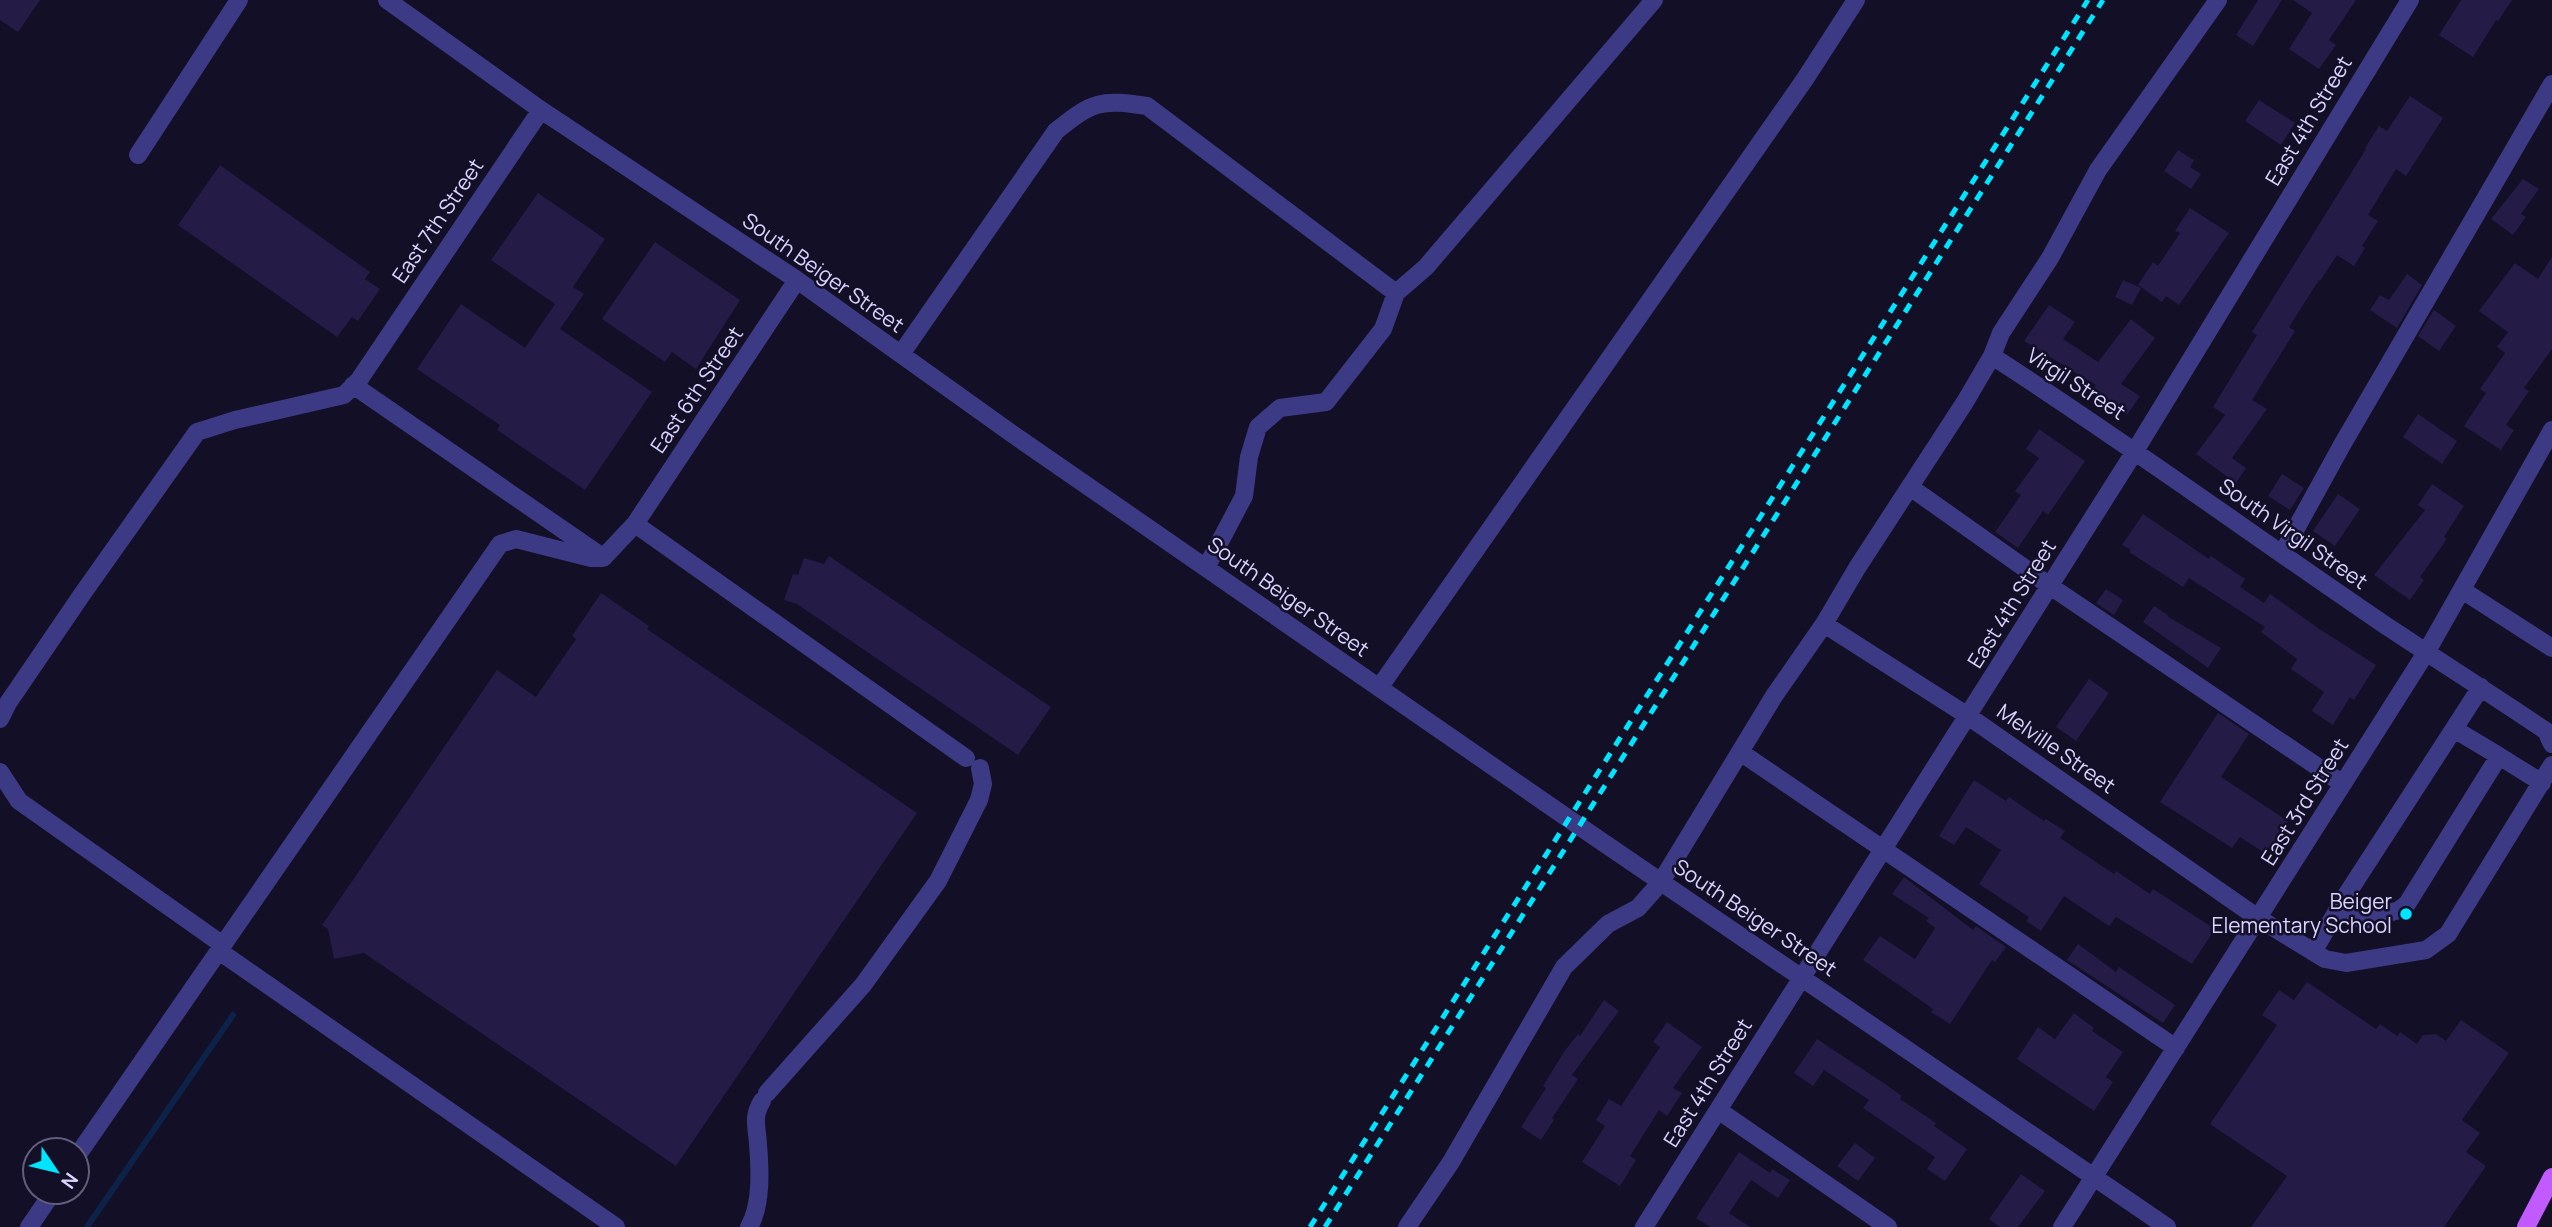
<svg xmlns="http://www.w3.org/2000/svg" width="2552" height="1227" font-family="Manrope,sans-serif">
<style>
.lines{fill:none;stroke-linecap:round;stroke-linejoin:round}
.stream{stroke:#0c2248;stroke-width:6}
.building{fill:#241b47}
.minor{stroke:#3d3a85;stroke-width:18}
.major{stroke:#c25bff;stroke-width:18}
.rail{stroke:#00e5ff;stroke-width:5;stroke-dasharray:10 9;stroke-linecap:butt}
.poi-dot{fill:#00e5ff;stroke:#130f26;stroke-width:2.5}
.labels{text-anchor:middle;stroke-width:5;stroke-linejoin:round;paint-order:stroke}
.street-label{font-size:21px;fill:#d9d4ff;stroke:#130f26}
.poi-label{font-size:21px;fill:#d9d4ff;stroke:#130f26;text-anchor:end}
</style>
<rect width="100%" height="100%" fill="#130f26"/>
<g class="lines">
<path class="stream" d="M87,1227L233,1015"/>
</g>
<path class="building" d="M0,0H40L18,32L0,20Z
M2258,0H2282L2253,46L2236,35Z
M2293,0H2356L2329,40L2336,45L2319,69L2289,49L2312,13Z
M2461,0H2512L2498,21L2496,20L2473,57L2439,35Z
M2410,96L2443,118L2406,176L2396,169L2368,215L2378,221L2362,246L2365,248L2354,266L2337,255L2320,281L2319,280L2289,327L2295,331L2252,400L2267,409L2232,458L2246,468L2236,483L2196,454L2225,415L2213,407L2257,335L2252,332L2366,149L2365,148L2379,126L2387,131Z
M2259,100L2295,123L2281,145L2245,121Z
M2178,150L2194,160L2190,167L2201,174L2191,189L2164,171Z
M220,165L370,272L365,279L380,289L358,321L352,317L337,337L178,225Z
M2523,179L2539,189L2521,214L2526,217L2513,235L2491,219Z
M538,193L605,239L573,287L584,294L560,329L652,392L585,490L497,430L500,425L417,369L461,304L525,348L555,304L491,260Z
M2190,208L2229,233L2179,305L2166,296L2162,302L2138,285L2153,262L2158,266L2180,233L2175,231Z
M655,242L740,300L696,369L672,352L665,362L602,319Z
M2552,257V349L2524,388L2529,391L2506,425L2514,430L2501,450L2464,426L2486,393L2480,389L2505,353L2497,347L2508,332L2479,311L2515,263L2538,279Z
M2407,274L2422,285L2397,328L2370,310L2380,295L2389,300Z
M2123,280L2141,288L2132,305L2115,297Z
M2049,305L2075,322L2063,339L2098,362L2131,319L2155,338L2121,384L2140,396L2127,415L2091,391L2096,385L2024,341Z
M2434,310L2456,326L2439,351L2418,336Z
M2418,414L2457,441L2442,464L2403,437Z
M2039,429L2085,461L2048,515L2043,511L2018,548L1995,532L2021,495L2015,491L2039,458L2026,449Z
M2282,474L2304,488L2290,510L2268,496Z
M2432,484L2464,506L2444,537L2447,539L2420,577L2424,580L2410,600L2374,575L2425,510L2418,505Z
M2338,494L2360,509L2335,546L2313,531Z
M2143,514L2209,559L2211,556L2245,579L2240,587L2264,603L2270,594L2318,628L2376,665L2354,700L2350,697L2333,725L2312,711L2324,692L2291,669L2297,659L2261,632L2265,627L2189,578L2183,587L2129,552L2131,550L2122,545Z
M829,556L1051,707L1018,755L797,604L784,600L793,574L798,575L804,558L824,564Z
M2106,589L2123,600L2114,615L2096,603Z
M601,593L649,626L647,629L917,813L676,1166L364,953L334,959L328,929L322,925L497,670L536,697L576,639L572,636Z
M2154,606L2168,615L2167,616L2221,648L2208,668L2143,622Z
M2089,679L2109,693L2076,741L2056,727Z
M2218,713L2249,734L2221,777L2288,821L2266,854L2240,837L2232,848L2160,802Z
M1974,780L2006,801L2009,797L2044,821L2046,819L2065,831L2060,838L2114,874L2116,871L2150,894L2153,889L2215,929L2192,964L2116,917L2109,926L2064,896L2041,931L2026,921L2029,917L1979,884L2001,850L1966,827L1954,845L1939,836Z
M1904,877L1973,930L1976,926L2006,947L1995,962L1992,960L1950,1024L1931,1012L1933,1009L1863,960L1880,936L1915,959L1935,928L1926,921L1929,918L1892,894Z
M2078,944L2116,972L2119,967L2175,1005L2163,1023L2067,960Z
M2307,982L2376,1029L2380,1024L2397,1036L2400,1032L2417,1044L2423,1035L2436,1034L2446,1041L2461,1020L2509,1053L2462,1120L2480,1133L2466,1152L2486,1166L2444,1227H2251L2287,1176L2210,1124L2277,1025L2262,1015L2279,990L2294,1000Z
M1604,1000L1619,1011L1572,1075L1578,1079L1552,1118L1554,1120L1541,1140L1521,1127L1546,1088L1543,1086L1564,1052L1578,1034L1580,1036Z
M2074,1013L2094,1028L2092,1031L2123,1052L2106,1077L2113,1082L2094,1111L2017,1059L2038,1027L2055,1039Z
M1667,1022L1702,1047L1673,1088L1682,1093L1667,1116L1659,1110L1630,1156L1636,1160L1620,1186L1582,1162L1605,1126L1596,1120L1609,1099L1621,1106L1660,1047L1653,1042Z
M1817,1039L1882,1082L1902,1096L1900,1099L1936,1123L1934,1126L1967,1149L1945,1181L1927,1169L1935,1157L1863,1108L1869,1100L1824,1070L1813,1086L1794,1073Z
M1855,1143L1875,1158L1858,1181L1837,1166Z
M1739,1152L1770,1173L1772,1169L1790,1180L1778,1198L1751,1180L1729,1213L1750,1227H1710L1696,1218Z
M2021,1174L2045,1191L2018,1227H2000L1989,1219Z"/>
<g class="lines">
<path class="minor" d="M387,0L541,110L797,280L1011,433L1579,826L2167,1227
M138,155L239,0
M1396,293L1426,267L1654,0
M901,354L1056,131C1093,101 1101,99 1147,106L1396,293L1383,329L1326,402L1280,408L1258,427L1249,457L1244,496L1206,568
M1992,356C2124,441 2251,534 2382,623C2436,659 2491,694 2546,731L2552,744
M353,385L601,556
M1910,487L2050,586L2343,784
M635,524L966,758
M2282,554L2342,445L2552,84
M2462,590L2552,648
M1824,624L1968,716L2258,918L2325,959L2346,963L2426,950L2448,934L2552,765
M1379,688L1805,79L1856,0
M0,719L8,703L83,593L197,432L235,420L344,395L359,380L541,110
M2454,729L2499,756
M1740,752L2176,1048
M0,772L19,801L223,945
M2336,912L2366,920L2399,910L2407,904L2499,756L2542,783
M219,951L616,1227
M2313,952L2347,894L2481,687
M767,1093L863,985L938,881L979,800L983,784L980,768
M1718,1110L1888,1227
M77,1156L500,544L516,539L591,558H603L635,524L797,280
M29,1227L53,1192
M749,1227C762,1205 760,1169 758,1144C757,1125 752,1118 762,1101
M1407,1227L1451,1162L1564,967L1608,924L1638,908L1661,882L1774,696L1824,624L1857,568L1965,402L1992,356L2001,333L2050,258L2098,170L2218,0
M1644,1227L2135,451L2410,0
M2062,1227L2427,651L2552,430"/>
<path class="major" d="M2526,1227L2552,1177"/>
<path class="rail" d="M1310,1227L2088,0
M1325,1227L2103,0"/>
</g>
<circle class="poi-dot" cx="2406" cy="914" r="7"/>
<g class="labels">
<g class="street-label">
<text transform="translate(2309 121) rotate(-59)" y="7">East 4th Street</text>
<text transform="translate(438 221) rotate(-56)" y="7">East 7th Street</text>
<text transform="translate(823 273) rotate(35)" y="7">South Beiger Street</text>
<text transform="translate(2076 384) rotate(33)" y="7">Virgil Street</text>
<text transform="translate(697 390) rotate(-56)" y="7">East 6th Street</text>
<text transform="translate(2293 534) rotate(35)" y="7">South Virgil Street</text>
<text transform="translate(1288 597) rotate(35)" y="7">South Beiger Street</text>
<text transform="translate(2012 604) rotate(-58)" y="7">East 4th Street</text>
<text transform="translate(2056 749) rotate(35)" y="7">Melville Street</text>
<text transform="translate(2305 802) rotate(-58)" y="7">East 3rd Street</text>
<text transform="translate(1755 918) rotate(34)" y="7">South Beiger Street</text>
<text transform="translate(1708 1083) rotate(-58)" y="7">East 4th Street</text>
</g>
<g class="poi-label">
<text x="2392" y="909">Beiger<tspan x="2392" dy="24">Elementary School</tspan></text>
</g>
</g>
<g transform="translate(56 1171) rotate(125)"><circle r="33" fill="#130f26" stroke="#625e7d" stroke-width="2"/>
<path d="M0-5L12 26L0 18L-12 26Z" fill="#00e5ff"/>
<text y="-10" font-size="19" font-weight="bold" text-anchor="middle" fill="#d9d4ff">N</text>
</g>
</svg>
